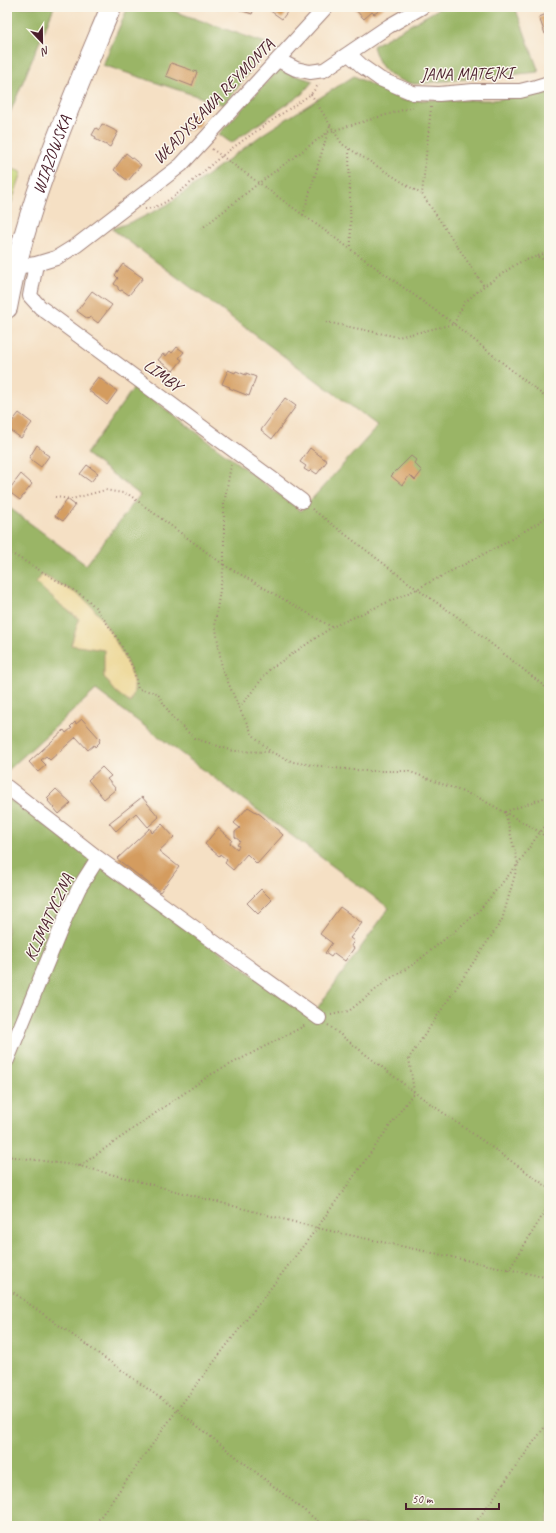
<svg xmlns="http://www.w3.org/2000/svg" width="556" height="1533" font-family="Caveat,sans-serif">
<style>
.green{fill:#c3d375;stroke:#867950}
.forest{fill:#9ab566;stroke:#726a48}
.sand{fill:#eeda9e;stroke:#9c7c64}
.building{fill:#d49c5f}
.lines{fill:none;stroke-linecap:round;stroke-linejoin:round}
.street-casing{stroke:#a08078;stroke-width:16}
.secondary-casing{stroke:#a08078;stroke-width:22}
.path{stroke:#a08078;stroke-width:2;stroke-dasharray:1 3;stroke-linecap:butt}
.street{stroke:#fff;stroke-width:14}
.secondary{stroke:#fff;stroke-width:20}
.labels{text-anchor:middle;stroke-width:3;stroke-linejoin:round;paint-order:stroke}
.street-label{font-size:17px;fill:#4a1f2b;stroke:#fbf7ec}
</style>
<rect width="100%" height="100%" fill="#fbf7ec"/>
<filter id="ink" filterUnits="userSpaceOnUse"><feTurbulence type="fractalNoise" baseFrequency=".025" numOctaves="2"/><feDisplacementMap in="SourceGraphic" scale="8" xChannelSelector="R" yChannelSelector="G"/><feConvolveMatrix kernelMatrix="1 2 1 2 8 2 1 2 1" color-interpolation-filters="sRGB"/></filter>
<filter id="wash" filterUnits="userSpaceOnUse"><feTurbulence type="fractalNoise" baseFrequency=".012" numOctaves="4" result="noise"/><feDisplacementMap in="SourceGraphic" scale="16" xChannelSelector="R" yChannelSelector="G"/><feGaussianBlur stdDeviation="0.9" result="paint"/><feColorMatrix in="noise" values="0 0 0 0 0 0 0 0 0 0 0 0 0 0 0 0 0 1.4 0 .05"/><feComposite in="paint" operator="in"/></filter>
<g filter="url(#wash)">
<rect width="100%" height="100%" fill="#f5e0c4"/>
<path class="green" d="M7,167L22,172L7,216Z"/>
<path class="forest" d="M7,7H54L7,120Z
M128,7H162L271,45L224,105L103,65Z
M442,7H515L539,72L415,84C391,80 379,69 373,46Z
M278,70L313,81L302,94L231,143L219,134Z
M354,76L402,100H493L541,93L549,88V1526H7V884L12,877L7,873V798L311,1017L389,908L96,690L7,771V506L86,565L140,495L86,454L135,386L301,511L378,426L112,229L139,219L167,205L263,134Z"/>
<path class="sand" d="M42,575C56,582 70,589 83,598C101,612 131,663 134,685C135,691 132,698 130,703L116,692L104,677V650L71,645L79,619L57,602L36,583Z"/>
<g id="blocks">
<path class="building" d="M241,7H250L254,9L252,14L240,10Z
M271,7H291L282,19L269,10Z
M353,7H385L374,14L372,12L364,19Z
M549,13V33L545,34L539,17Z
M171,63L197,72L192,86L166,76Z
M194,114L202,121L197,129L195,127L191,131L184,124Z
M102,124L118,132L110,147L95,139L96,137L92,135L96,128L99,130Z
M126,153L141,165L128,181L114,170Z
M123,264L143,278L129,295L122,290L120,291L118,289V287L114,284L118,278L115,275Z
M92,291L112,305L98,323L90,317L88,319L77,311Z
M177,347L184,352L179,358L182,360L173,371L158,360L163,354L166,356L170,351L172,353Z
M228,370L235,373L236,371L246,375V373L256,377L249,396L229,388L230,387L222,384Z
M98,377L117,391L107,405L88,390Z
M285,398L296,406L272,439L261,430Z
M19,413L32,423L21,438L7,428Z
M37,445L44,451L43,452L49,456L41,467L29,458Z
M310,448L327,461L317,474L311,470L309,472L304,469L306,466L300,462Z
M411,456L416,460L414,463L422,471L415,480L410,475L402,485L391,476Z
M87,465L98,473L91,482L80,474Z
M21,474L32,484L20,500L8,491Z
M67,499L75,505L63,521L55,516Z
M82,719L100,739L99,741L100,742L95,747L94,745L88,750L76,737L50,760L46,756L41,760L46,765L38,772L29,762L64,730L66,733L72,728L70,727L75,722L76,724Z
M102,767L111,776L107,779L116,789L104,799L88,780Z
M56,789L71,803L59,814L48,801L49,800L47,798Z
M142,797L159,817L148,827L136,813L116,831L109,823Z
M248,807L261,815L283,835L257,864L247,854L233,870L225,863L227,860L220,854L219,856L205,844L218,828L232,840L230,843L237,849L239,846L237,845L240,841L235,837V832L240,828L234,823Z
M162,824L174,837L159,851L179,867L160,892L117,859L150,828L152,833Z
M261,889L272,900L258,914L247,903Z
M340,907L362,923L350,938L354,941L351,946L354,948L345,961L334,953L331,957L325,953L332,943L320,934Z"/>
</g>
</g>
<g filter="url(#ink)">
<use href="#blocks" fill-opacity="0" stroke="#a08078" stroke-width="1"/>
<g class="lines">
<defs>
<path id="street" d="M349,54L363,67L380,79L413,93L439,94L473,91H520L536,87L549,83
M278,60L296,69L310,72L324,70L389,26L422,7
M36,264L30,296L40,307L302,501
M15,267L36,264L56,258L77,245L181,165L326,7
M7,787L98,858L319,1018
M7,1060L66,916L79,888L98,858"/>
<g id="secondary">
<path id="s1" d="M7,308C26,203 70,105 111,7"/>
</g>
</defs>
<use href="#street" class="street-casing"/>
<use href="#secondary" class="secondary-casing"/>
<path class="path" d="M311,94L342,144L421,194
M431,107L422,194L484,286
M212,149L454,324L549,400
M349,149L351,249
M145,209C168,209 204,169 223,155C251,134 282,114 311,94L319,84
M303,215L330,125
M201,229L259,183L328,132L413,107
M538,257L549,262
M326,322L398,337L454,324
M454,324L464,303L484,286L518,263L549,252
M55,497L72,499L105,490L128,494L224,565
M312,509L417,589L455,615L549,690
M549,516L505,543L417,589L332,627L224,565L215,622L222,668L239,708L253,735L271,752L293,762L333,768L367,771H408L479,798L540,832L549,841
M7,552H9L85,597L96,608L118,639L133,668L138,689L157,693L172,717L194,738L233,751L270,752
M224,565V504L231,465
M239,708L270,669L332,627
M505,812L549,796
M331,1015L349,1011L389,979L414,964L477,913L518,864L540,832L549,822
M328,1025L414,1092L549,1188
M7,1156L80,1166L317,1228L549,1278
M80,1166L210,1075L306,1025
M509,1270L549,1205
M7,1288L177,1410L324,1526
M94,1526L177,1410L317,1228L414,1092L409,1058L502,920L518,864L505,812
M473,1526L549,1421"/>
<use href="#street" class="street"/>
<use href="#secondary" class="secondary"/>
</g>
</g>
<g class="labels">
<g class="street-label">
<text transform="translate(467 73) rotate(-1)" y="6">JANA MATEJKI</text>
<text transform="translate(213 101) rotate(-46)" y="6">WŁADYSŁAWA REYMONTA</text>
<text dy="6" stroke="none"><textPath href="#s1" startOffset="160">WIĄZOWSKA</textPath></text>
<text transform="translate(163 375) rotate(36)" y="6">LIMBY</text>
<text transform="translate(48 917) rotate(-65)" y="6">KLIMATYCZNA</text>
</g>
</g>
<rect width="556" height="1533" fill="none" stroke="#fbf7ec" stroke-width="24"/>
<g transform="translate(42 42) rotate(158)" stroke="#fbf7ec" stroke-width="3" paint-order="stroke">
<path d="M0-3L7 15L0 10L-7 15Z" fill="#4a1f2b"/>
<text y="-6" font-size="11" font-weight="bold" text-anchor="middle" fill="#4a1f2b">N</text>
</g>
<path d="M406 1503v6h93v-6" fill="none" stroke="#4a1f2b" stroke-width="2"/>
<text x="412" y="1503" font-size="12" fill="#4a1f2b" stroke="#fbf7ec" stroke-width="3" paint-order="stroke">50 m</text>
</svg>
